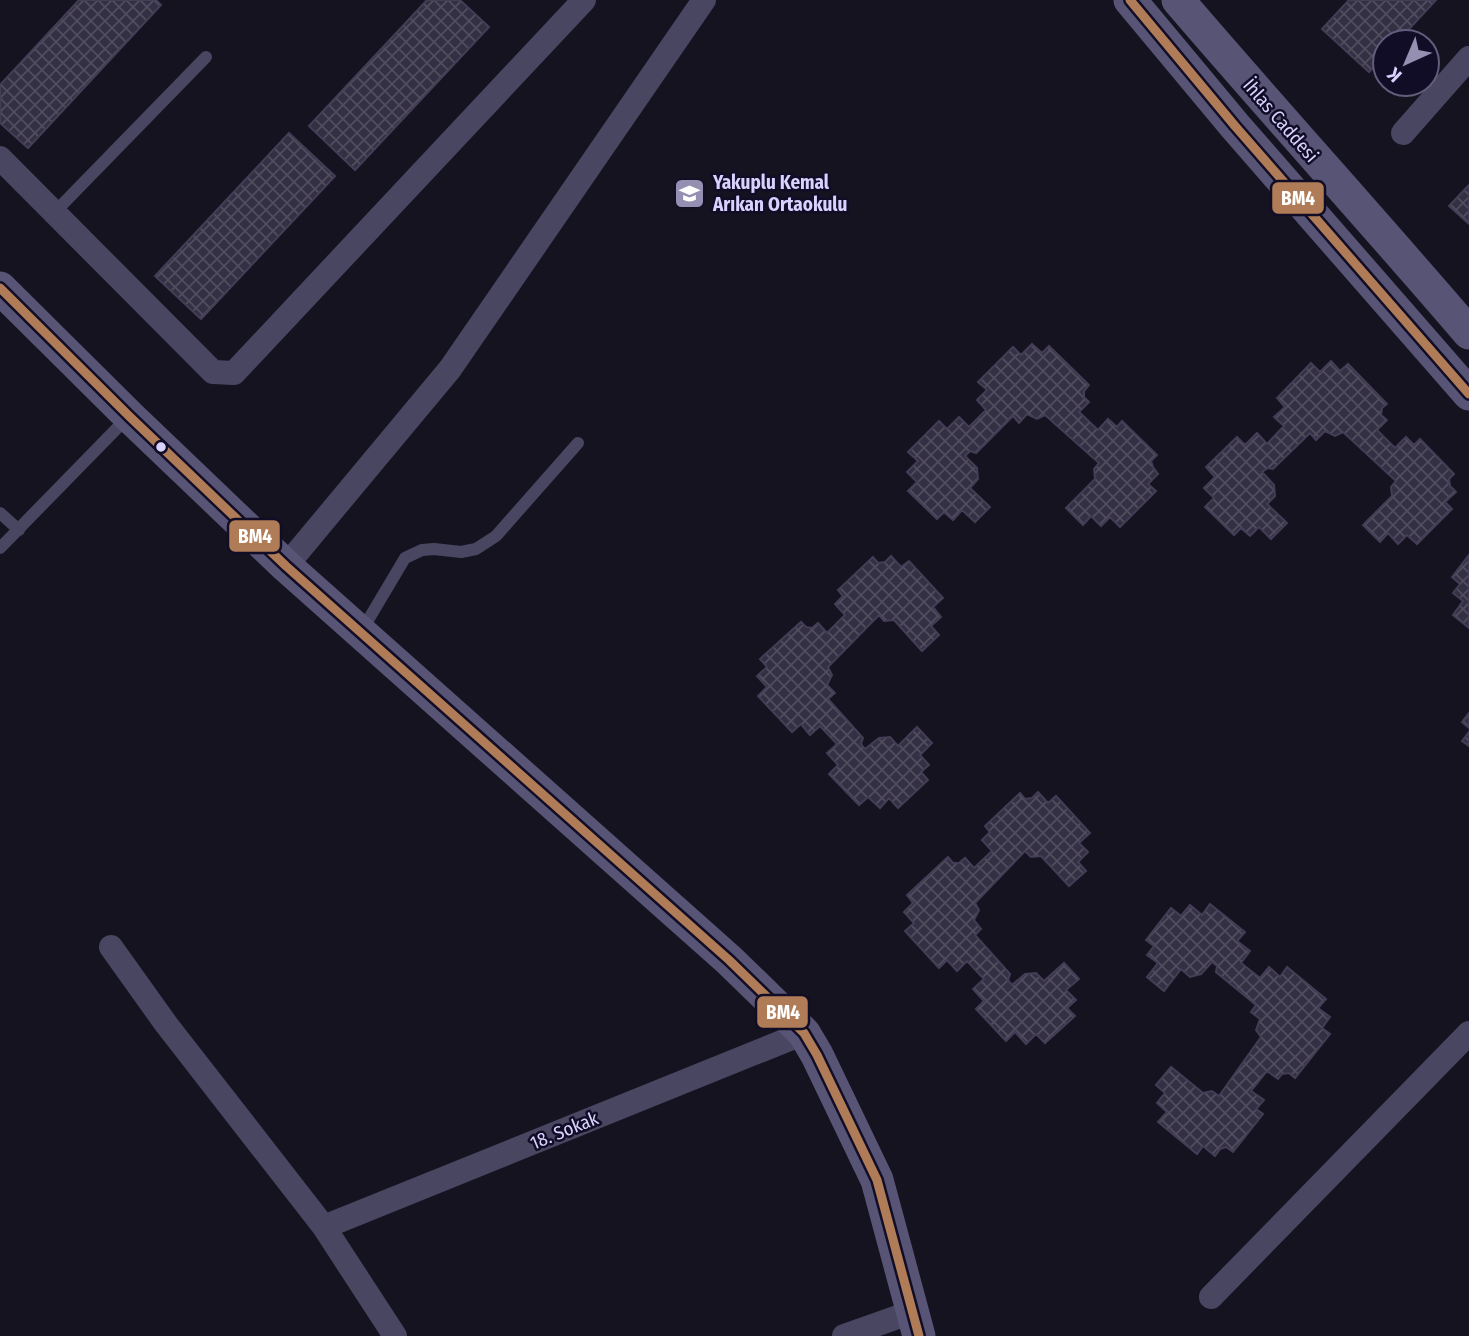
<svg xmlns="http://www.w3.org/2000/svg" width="1469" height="1336" font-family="'Fira Sans Condensed',sans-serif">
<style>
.building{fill:url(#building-cross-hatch);stroke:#433d56;stroke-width:2}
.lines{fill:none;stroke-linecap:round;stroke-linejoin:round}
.service{stroke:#494662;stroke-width:12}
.minor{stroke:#494662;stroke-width:24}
.secondary{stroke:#575475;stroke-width:33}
.bus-1-casing{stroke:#120d27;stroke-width:14}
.bus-1{stroke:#b07c57;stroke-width:9}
.bus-dot{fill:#d9d2ff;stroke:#120d27;stroke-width:2.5}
.labels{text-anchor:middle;stroke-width:5;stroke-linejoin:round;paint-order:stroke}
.street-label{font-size:19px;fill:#d9d2ff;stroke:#120d27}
.poi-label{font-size:19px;font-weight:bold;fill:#d9d2ff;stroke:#120d27;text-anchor:start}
.line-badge{stroke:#120d27;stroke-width:2.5}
.badge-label{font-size:19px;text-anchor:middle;font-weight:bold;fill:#fff}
</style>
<defs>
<pattern id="building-cross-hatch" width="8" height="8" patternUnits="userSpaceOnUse" patternTransform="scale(1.75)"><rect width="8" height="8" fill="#343043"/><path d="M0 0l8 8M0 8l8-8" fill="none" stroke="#514d5f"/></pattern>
</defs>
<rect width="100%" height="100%" fill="#161321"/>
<path class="building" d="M79,0H156L161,5L28,148L0,123V85Z
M427,0H460L489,27L355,170L309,126Z
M1349,0H1436L1397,42H1385V55L1369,72L1322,29Z
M289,133L335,176L201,319L155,276Z
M1469,185V224L1449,206Z
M1032,344L1042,353L1049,346L1089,385L1084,391V397L1089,402L1079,412L1098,430L1108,419L1117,427L1122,421L1157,455L1151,461L1153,467L1158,474L1148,484L1156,491L1120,527L1110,517L1101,526L1091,516L1083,525L1066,508L1095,479L1094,469L1099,463L1045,415L1037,419L1027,414L1019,423L1013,416L976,453L970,451L965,456L977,468L978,479L970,488L990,507L975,522L962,510L953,520L944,512L937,519L908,491L917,482L907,472L918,461L908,452L939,421L947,429L959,417L969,427L986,410L977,400L987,390L978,382L1013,347L1021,355Z
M1331,361L1340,371L1348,364L1387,404L1382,408L1381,415L1387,420L1377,430L1395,448L1406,437L1414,445L1420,439L1454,474L1449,479L1450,486L1456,492L1445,502L1452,509L1417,544L1407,535L1398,544L1388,533L1380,542L1363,525L1392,496L1391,487L1396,481L1343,432L1335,436L1325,431L1316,440L1310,433L1273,469L1268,468L1262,472L1274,485L1275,496L1267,504L1287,523L1271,539L1259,527L1250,536L1241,528L1234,535L1205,507L1214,498L1204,488L1215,477L1206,467L1237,437L1245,445L1257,433L1267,444L1284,426L1274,417L1285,407L1277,398L1311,363L1320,372Z
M1469,555V628L1453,615L1463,601L1453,593L1460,584L1452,577Z
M891,556L901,567L909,561L943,598L933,607L941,617L931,626L939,635L922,651L894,620L884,621L879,615L828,667L832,675L827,685L835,693L828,699L863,738L861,744L865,749L879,738L890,737L898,746L917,727L932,743L920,755L929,765L921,772L928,780L898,808L889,798L880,808L868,797L859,805L829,774L838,765L827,753L837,744L820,726L810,735L801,724L792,732L758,696L767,687L757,676L767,667L760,659L801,622L806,627L812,628L818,623L827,633L845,615L835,604L843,596L838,590L873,557L878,563L885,562Z
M1469,713V728L1462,722Z
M1469,732V746L1462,741Z
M1038,792L1048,803L1056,796L1090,833L1079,843L1088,852L1078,862L1086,871L1069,886L1041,856L1031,857L1025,851L975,903L979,910L974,920L981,929L975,935L1010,974L1008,980L1012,985L1025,974L1036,973L1044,981L1064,963L1079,979L1066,990L1076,1000L1067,1008L1075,1016L1045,1043L1036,1034L1026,1044L1015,1032L1006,1041L976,1009L984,1001L973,989L984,979L967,961L957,971L947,960L939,968L905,931L914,923L904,912L913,903L907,895L948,857L953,863H959L965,858L974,868L992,851L982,840L990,832L985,826L1020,793L1025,799L1032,798Z
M1210,904L1245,932L1237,941L1250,951L1241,963L1260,978L1269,967L1280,977L1287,967L1326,999L1318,1008L1330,1017L1322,1028L1330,1034L1295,1078L1289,1073L1282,1074L1278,1079L1267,1071L1251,1091L1264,1100L1256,1109L1263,1114L1233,1152L1226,1147L1220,1149L1215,1156L1203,1146L1197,1154L1158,1122L1167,1112L1157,1103L1165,1093L1156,1085L1171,1067L1203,1093L1212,1091L1219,1096L1261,1037L1256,1030L1260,1019L1251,1012L1256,1005L1216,972L1217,966L1212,962L1201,974L1190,977L1181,969L1164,991L1147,977L1158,963L1147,955L1154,946L1146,940L1171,908L1181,916L1190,905L1202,915Z"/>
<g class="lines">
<path class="service" d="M54,213L206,57
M0,513L19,530
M0,548L129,416
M361,632L405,558L422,550L434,549L461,552L476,549L496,536L578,443"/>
<path class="minor" d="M1403,133L1469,58
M0,158L213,372L234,373L584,0
M286,566L450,369L704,0
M111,947L166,1024L324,1227L395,1336
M324,1227L804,1033
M1211,1297L1469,1033
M844,1336L912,1312"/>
<path class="secondary" d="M1130,0L1235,126L1469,394
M1178,0C1274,112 1373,221 1469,333
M0,288L129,416L286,566L729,960L804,1033L817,1055L877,1180L919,1336"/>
<defs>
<path id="bus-1" d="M1130,0L1235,126L1469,394
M0,288L129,416L286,566L729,960L804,1033L817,1055L877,1180L919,1336"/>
</defs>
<use href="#bus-1" class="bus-1-casing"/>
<use href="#bus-1" class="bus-1"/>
</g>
<defs>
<symbol id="school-square" viewBox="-11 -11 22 22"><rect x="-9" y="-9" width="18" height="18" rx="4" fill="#958fb1" stroke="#120d27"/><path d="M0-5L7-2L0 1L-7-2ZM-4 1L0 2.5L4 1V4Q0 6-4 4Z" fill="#fff"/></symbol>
</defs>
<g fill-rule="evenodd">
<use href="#school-square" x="672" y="176" width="35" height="35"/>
</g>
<circle class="bus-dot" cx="161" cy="447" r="6"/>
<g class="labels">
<g class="street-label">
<text transform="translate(1281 120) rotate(49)" y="7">İhlas Caddesi</text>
<text transform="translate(564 1130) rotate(-22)" y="7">18. Sokak</text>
</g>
<g class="poi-label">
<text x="713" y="189">Yakuplu Kemal<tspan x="713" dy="22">Arıkan Ortaokulu</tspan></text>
</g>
</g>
<g class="line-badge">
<rect x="1271" y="181" width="54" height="34" rx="7" fill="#b07c57"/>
<rect x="228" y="519" width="53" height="34" rx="7" fill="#b07c57"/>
<rect x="756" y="995" width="53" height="34" rx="7" fill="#b07c57"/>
</g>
<g class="badge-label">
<text x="1298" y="205">BM4</text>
<text x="255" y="543">BM4</text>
<text x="783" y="1019">BM4</text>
</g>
<g transform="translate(1406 63) rotate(224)"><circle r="33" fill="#120d27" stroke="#625c7d" stroke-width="2"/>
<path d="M0-5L12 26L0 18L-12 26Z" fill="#958fb1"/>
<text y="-10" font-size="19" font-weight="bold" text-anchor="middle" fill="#d9d2ff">K</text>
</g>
</svg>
